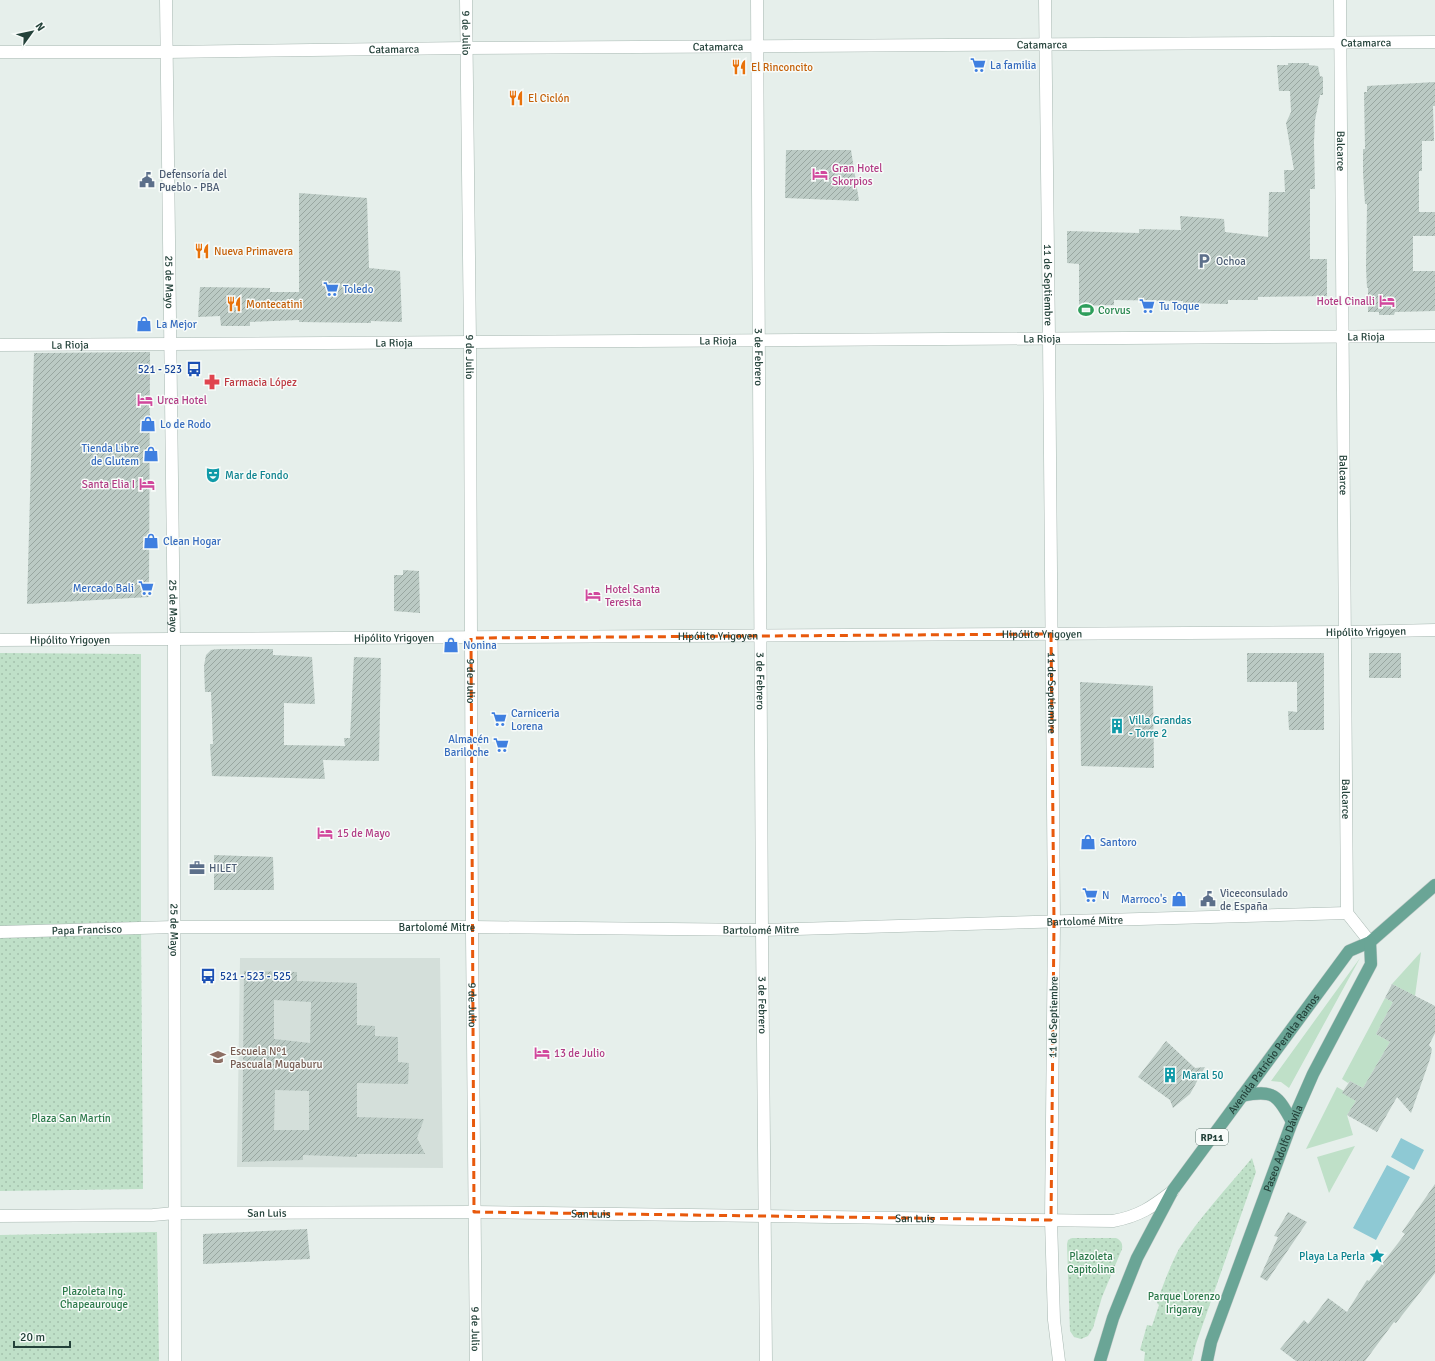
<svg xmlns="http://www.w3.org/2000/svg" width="1435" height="1361" font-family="Signika,sans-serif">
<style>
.built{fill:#d4dfda}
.grass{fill:#bfe0c8}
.park{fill:url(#park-dots)}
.water{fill:#8ec9d4}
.building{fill:url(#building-hatch);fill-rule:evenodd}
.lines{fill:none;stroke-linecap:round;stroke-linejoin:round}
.minor-casing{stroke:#a8b8b2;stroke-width:13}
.primary-casing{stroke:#c2cac8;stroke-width:13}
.minor{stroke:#fff;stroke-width:12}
.primary{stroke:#6aa596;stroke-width:12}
.marked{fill:none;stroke:#e8590c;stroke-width:3;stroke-dasharray:8 5;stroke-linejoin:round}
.labels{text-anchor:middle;stroke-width:3;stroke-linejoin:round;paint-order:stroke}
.shield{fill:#f7fbf9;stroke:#637a73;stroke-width:1}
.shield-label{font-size:10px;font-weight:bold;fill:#24423a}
.street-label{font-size:11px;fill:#24423a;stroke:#f7fbf9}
.shop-label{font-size:11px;fill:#366cbe;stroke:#f7fbf9;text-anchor:start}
.food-label{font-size:11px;fill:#c56008;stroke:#f7fbf9;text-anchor:start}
.hotel-label{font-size:11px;fill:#b23c85;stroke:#f7fbf9;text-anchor:start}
.service-label{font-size:11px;fill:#4e5e75;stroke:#f7fbf9;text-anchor:start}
.leisure-label{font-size:11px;fill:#27864d;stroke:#f7fbf9;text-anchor:start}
.transit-label{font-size:11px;fill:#164399;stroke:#f7fbf9;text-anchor:end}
.health-label{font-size:11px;fill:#be3a42;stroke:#f7fbf9;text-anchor:start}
.culture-label{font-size:11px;fill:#0d838f;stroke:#f7fbf9;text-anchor:start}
.education-label{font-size:11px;fill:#785e54;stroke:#f7fbf9;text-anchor:start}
.park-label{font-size:11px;fill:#2d7a4b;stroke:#f7fbf9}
</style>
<defs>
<pattern id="park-dots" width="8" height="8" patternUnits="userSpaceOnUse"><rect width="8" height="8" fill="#bfe0c8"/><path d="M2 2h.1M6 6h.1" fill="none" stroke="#a4c1ad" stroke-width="1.8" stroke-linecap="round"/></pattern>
<pattern id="building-hatch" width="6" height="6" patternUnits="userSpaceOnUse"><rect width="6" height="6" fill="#bbcac4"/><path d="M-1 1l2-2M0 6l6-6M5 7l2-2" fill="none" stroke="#98a6a0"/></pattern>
</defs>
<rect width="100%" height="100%" fill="#e6efeb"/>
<path class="built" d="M240,958H440L443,1168L237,1167Z"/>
<path class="grass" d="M1421,952L1415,996L1392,984Z
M1360,958L1289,1088L1281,1082L1271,1081Z
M1385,998L1393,1002L1376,1034L1390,1042L1363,1088L1350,1081L1348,1083L1342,1079Z
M1337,1087L1344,1091L1343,1093L1356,1101L1347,1115L1353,1135L1306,1149Z
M1355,1146L1329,1193L1317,1157Z"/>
<path class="park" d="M0,653L141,654V927L143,1189L0,1191Z
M1252,1158L1256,1172L1196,1344L1192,1361H1144L1145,1352L1140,1350L1147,1325L1152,1326L1159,1305L1157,1303C1162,1287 1171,1264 1179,1249C1199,1218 1228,1187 1252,1158Z
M157,1232L159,1361H0V1235Z
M1072,1238H1116C1121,1240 1123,1244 1122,1249L1102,1297L1093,1328L1088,1336L1081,1339L1074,1337L1070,1331L1067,1244L1068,1240Z"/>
<path class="water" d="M1401,1138L1424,1150L1414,1170L1391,1157Z
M1387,1165L1410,1177L1376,1240L1353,1228Z"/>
<path class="building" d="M1288,63H1309V65L1318,66L1320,76L1323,77V95H1320L1315,120L1314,142L1315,189H1310V259H1327V296L1258,297V300H1228V304L1183,303V301L1114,300V305L1079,306V264L1067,263V231L1139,233V229L1181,230L1180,216L1224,219L1225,232L1268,237L1269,192H1285L1284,170H1294L1286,123L1291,112L1290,91H1279L1277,65H1288Z
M1435,82V106H1433L1434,141H1422V171H1419V212H1435V236H1413V271H1435V311L1395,312L1394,315H1379V312H1368V288H1367L1366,267L1367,204H1365L1363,172V149H1365L1364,92H1367V86Z
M786,150H851L859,201L785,198Z
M299,193L367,198L369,268L400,271L402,322L371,321V323L299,322V320L250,322V326H221L220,316L198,317L200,287L270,288V292H299Z
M150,352L149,597L27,604L34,353Z
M403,570L419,571L420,613L394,611V575H403Z
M218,649H273V655L312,657L315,704L284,703V745L345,746L344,738H350L354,657L381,658L379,761L323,760L325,779L212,776L210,744H213L211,692H205L204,666L206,655L211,650Z
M1247,653H1324V730H1289L1288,711L1297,712V682H1247Z
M1369,653H1401V678H1369Z
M1080,682L1153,686L1154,768L1081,766Z
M214,855L273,857L274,890H214Z
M244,971L297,972V981L357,983V1025L375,1026V1036L398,1037V1062L409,1063L408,1084L357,1083V1117L424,1119L417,1138L425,1154H357V1157L303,1155V1160L242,1162ZM274,1000L311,1002L310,1043L274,1039ZM275,1090L309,1091V1130H274Z
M1392,984L1435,1006V1033L1429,1045L1432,1049L1430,1059L1411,1113L1397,1097L1377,1132L1347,1115L1356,1101L1342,1093L1350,1081L1363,1088L1390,1042L1376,1034L1393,1002L1385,998Z
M1166,1041L1195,1068L1205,1067L1190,1094L1173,1108L1170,1100L1138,1077Z
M1435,1184V1273L1396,1323L1394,1322L1365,1361H1296L1280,1349L1304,1320L1308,1324L1328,1298L1347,1312L1367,1280L1369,1281L1405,1234L1402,1232Z
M1288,1212L1307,1222L1267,1281L1260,1277L1278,1237L1274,1236Z
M307,1229L310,1259L203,1264V1234Z"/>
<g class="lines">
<defs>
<g id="minor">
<path id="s1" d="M166,0L174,639L175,1361"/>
<path id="s2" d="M466,0L470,342L472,934L476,1361"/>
<path id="s3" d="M757,0L762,933L766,1361"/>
<path id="s4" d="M1045,0L1049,338L1054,922L1051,1220L1054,1320L1059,1361"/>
<path id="s5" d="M1340,0L1347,913L1370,942"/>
<path id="s6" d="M0,52H166L466,48L1435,42"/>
<path id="s7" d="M0,345L1435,336"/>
<path id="s8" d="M0,640L1345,632L1435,630"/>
<path id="s9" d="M0,932L174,927H472L762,930L1347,913"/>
<path id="s10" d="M0,1216L153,1215L175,1213L474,1212L1113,1221C1140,1216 1152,1207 1173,1191"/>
</g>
<g id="primary">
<path d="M1242,1096C1273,1089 1278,1095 1292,1122"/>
<path id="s11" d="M1100,1361L1113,1318L1137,1258L1173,1190L1349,951L1370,942L1435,885"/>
<path id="s12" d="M1207,1361L1211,1342L1292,1122L1313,1074L1371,964L1370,942"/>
</g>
</defs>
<use href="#minor" class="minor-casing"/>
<use href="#primary" class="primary-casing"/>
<use href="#minor" class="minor"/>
<use href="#primary" class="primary"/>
</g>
<path class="marked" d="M1051,634L1054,922L1051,1220L474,1212L471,638Z"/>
<defs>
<symbol id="supermarket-bare" viewBox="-9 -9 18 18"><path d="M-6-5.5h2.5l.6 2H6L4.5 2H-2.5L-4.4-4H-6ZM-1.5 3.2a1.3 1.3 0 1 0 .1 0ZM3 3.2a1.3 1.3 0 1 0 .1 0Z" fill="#3f7fe0" stroke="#f7fbf9" stroke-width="2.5" paint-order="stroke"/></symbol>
<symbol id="restaurant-bare" viewBox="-9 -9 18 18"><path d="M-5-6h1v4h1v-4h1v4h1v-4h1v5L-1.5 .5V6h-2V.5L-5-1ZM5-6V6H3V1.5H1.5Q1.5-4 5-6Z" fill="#e8710a" stroke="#f7fbf9" stroke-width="2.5" paint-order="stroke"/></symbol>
<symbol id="hotel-bare" viewBox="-9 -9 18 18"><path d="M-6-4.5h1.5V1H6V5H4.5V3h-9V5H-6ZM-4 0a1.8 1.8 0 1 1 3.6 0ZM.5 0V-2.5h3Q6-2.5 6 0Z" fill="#d1479c" stroke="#f7fbf9" stroke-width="2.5" paint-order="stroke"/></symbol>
<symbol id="civic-bare" viewBox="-9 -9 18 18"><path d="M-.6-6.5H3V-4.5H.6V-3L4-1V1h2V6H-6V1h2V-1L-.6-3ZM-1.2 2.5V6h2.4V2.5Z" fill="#5c6f8a" stroke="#f7fbf9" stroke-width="2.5" paint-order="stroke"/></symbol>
<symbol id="parking-bare" viewBox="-9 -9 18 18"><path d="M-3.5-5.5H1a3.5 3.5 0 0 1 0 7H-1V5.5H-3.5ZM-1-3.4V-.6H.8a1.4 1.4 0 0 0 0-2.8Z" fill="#5c6f8a" stroke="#f7fbf9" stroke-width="2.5" paint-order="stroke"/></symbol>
<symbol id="stadium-bare" viewBox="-9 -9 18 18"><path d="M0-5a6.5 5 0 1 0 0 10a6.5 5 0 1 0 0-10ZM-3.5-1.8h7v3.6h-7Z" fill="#2e9e5b" stroke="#f7fbf9" stroke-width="2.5" paint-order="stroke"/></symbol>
<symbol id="shop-bare" viewBox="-9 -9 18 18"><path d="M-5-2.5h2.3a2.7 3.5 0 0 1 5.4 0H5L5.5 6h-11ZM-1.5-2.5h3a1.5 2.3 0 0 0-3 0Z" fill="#3f7fe0" stroke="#f7fbf9" stroke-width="2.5" paint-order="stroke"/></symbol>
<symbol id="bus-bare" viewBox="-9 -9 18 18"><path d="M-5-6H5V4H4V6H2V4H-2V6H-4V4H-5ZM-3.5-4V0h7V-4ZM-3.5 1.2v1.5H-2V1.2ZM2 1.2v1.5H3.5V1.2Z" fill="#1a4fb4" stroke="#f7fbf9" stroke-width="2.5" paint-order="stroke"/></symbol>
<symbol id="pharmacy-bare" viewBox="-9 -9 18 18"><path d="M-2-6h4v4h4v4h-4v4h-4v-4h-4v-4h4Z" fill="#e0444e" stroke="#f7fbf9" stroke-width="2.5" paint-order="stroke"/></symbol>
<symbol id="theatre-bare" viewBox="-9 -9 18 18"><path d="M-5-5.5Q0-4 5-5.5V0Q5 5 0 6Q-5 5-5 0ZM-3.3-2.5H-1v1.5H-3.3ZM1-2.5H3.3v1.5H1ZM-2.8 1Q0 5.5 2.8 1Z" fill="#0f9aa8" stroke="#f7fbf9" stroke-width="2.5" paint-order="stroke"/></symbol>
<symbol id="building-bare" viewBox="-9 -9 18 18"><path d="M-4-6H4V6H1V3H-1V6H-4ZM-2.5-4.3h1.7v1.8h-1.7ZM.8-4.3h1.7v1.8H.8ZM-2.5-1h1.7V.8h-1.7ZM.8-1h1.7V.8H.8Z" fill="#0f9aa8" stroke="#f7fbf9" stroke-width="2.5" paint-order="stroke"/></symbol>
<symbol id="office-bare" viewBox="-9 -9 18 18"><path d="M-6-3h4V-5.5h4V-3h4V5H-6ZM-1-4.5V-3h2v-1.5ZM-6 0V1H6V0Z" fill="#5c6f8a" stroke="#f7fbf9" stroke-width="2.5" paint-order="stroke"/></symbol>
<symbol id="school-bare" viewBox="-9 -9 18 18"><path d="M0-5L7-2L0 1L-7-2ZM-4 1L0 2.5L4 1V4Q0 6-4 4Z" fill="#8d6e63" stroke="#f7fbf9" stroke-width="2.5" paint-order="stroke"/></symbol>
<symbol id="sight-bare" viewBox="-9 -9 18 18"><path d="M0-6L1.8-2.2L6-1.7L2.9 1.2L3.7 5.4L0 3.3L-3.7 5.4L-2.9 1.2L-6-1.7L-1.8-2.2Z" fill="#0f9aa8" stroke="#f7fbf9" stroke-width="2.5" paint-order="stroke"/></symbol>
</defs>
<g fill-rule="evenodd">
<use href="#supermarket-bare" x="967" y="54" width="22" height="22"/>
<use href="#restaurant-bare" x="728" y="56" width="22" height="22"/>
<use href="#restaurant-bare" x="505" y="87" width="22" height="22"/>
<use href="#hotel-bare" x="809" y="163" width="22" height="22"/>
<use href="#civic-bare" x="136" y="169" width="22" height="22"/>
<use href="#restaurant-bare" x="191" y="240" width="22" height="22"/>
<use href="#parking-bare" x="1193" y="250" width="22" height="22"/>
<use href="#supermarket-bare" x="320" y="278" width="22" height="22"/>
<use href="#hotel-bare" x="1376" y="290" width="22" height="22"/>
<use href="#restaurant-bare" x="223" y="293" width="22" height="22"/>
<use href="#supermarket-bare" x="1136" y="295" width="22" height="22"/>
<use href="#stadium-bare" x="1075" y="299" width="22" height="22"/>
<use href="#shop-bare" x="133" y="313" width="22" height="22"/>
<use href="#bus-bare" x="183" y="358" width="22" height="22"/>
<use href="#pharmacy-bare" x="201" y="371" width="22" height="22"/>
<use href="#hotel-bare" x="134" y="389" width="22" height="22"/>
<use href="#shop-bare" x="137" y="413" width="22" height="22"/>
<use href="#shop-bare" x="140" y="443" width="22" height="22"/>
<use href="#theatre-bare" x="202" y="464" width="22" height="22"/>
<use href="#hotel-bare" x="136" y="473" width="22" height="22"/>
<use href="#shop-bare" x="140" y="530" width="22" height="22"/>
<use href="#supermarket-bare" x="135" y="577" width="22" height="22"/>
<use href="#hotel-bare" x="582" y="584" width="22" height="22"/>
<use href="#shop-bare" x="440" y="634" width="22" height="22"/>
<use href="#supermarket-bare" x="488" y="708" width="22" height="22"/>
<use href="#building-bare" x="1106" y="715" width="22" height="22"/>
<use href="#supermarket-bare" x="490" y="734" width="22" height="22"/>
<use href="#hotel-bare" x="314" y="822" width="22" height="22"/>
<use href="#shop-bare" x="1077" y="831" width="22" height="22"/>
<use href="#office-bare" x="186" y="857" width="22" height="22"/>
<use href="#supermarket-bare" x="1079" y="884" width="22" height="22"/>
<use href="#shop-bare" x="1168" y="888" width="22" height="22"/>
<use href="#civic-bare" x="1197" y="888" width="22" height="22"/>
<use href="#bus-bare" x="197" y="965" width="22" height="22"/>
<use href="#hotel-bare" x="531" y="1042" width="22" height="22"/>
<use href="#school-bare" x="207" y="1046" width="22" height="22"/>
<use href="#building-bare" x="1159" y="1064" width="22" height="22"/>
<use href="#sight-bare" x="1366" y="1245" width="22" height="22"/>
</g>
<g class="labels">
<rect class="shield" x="1196" y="1129" width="32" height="16" rx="3"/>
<g class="shield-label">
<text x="1212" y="1141">RP11</text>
</g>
<g class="street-label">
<text dy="4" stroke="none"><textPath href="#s2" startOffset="33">9 de Julio</textPath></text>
<text dy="4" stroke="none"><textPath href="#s6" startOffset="1366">Catamarca</textPath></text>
<text dy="4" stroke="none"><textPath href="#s6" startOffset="1042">Catamarca</textPath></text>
<text dy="4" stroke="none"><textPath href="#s6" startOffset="718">Catamarca</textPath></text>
<text dy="4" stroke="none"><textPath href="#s6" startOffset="394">Catamarca</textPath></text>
<text dy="4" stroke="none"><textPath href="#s5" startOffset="151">Balcarce</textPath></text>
<text dy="4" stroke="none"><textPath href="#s1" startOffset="282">25 de Mayo</textPath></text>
<text dy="4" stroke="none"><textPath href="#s4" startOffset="285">11 de Septiembre</textPath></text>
<text dy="4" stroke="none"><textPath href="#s7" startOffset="1366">La Rioja</textPath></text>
<text dy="4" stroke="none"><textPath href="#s7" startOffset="1042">La Rioja</textPath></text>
<text dy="4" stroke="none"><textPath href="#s7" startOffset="718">La Rioja</textPath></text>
<text dy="4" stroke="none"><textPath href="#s7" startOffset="394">La Rioja</textPath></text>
<text dy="4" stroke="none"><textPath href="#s7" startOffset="70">La Rioja</textPath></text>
<text dy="4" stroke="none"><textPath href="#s2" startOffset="357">9 de Julio</textPath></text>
<text dy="4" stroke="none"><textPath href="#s3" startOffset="357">3 de Febrero</textPath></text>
<text dy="4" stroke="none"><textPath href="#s5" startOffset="475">Balcarce</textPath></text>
<text dy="4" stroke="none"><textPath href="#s1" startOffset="606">25 de Mayo</textPath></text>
<text dy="4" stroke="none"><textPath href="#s8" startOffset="1366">Hipólito Yrigoyen</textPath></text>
<text dy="4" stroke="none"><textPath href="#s8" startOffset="1042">Hipólito Yrigoyen</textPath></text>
<text dy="4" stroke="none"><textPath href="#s8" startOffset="718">Hipólito Yrigoyen</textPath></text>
<text dy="4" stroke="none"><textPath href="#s8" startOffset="394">Hipólito Yrigoyen</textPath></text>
<text dy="4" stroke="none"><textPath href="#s8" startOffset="70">Hipólito Yrigoyen</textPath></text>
<text dy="4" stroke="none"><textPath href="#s2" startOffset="681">9 de Julio</textPath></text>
<text dy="4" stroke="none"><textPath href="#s3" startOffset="681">3 de Febrero</textPath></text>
<text dy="4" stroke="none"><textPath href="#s4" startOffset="693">11 de Septiembre</textPath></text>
<text dy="4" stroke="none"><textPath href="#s5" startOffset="799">Balcarce</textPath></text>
<text dy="4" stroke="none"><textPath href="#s9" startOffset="1085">Bartolomé Mitre</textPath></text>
<text dy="4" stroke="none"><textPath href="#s9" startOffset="437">Bartolomé Mitre</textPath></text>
<text dy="4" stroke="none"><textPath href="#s9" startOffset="87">Papa Francisco</textPath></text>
<text dy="4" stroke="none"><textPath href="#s9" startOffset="761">Bartolomé Mitre</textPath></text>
<text dy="4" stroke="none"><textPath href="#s1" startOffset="930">25 de Mayo</textPath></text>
<text dy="4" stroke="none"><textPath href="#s2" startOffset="1005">9 de Julio</textPath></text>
<text dy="4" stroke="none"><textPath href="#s3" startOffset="1005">3 de Febrero</textPath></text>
<text transform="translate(1053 1017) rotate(-89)" y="4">11 de Septiembre</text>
<text dy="4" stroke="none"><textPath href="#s11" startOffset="356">Avenida Patricio Peralta Ramos</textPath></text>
<text dy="4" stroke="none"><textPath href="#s12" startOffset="226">Paseo Adolfo Dávila</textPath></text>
<text dy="4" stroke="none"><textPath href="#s10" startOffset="267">San Luis</textPath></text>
<text dy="4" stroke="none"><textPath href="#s10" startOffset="591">San Luis</textPath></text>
<text dy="4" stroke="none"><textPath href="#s10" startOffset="915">San Luis</textPath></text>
<text dy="4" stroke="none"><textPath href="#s2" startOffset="1329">9 de Julio</textPath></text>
</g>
<g class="shop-label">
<text x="990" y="69">La familia</text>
<text x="343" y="293">Toledo</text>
<text x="1159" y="310">Tu Toque</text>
<text x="156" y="328">La Mejor</text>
<text x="160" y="428">Lo de Rodo</text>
<text x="139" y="452" text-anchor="end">Tienda Libre<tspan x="139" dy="13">de Glutem</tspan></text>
<text x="163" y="545">Clean Hogar</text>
<text x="134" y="592" text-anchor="end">Mercado Bali</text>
<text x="463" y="649">Nonina</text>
<text x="511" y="717">Carniceria<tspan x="511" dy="13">Lorena</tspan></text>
<text x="489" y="743" text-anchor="end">Almacén<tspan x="489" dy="13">Bariloche</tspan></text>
<text x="1100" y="846">Santoro</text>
<text x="1102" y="899">N</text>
<text x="1167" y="903" text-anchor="end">Marroco's</text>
</g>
<g class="food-label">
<text x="751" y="71">El Rinconcito</text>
<text x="528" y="102">El Ciclón</text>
<text x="214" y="255">Nueva Primavera</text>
<text x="246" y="308">Montecatini</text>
</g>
<g class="hotel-label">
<text x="832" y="172">Gran Hotel<tspan x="832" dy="13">Skorpios</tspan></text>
<text x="1375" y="305" text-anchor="end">Hotel Cinalli</text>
<text x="157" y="404">Urca Hotel</text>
<text x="135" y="488" text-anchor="end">Santa Elia I</text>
<text x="605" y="593">Hotel Santa<tspan x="605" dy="13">Teresita</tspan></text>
<text x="337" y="837">15 de Mayo</text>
<text x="554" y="1057">13 de Julio</text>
</g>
<g class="service-label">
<text x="159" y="178">Defensoría del<tspan x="159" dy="13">Pueblo - PBA</tspan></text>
<text x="1216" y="265">Ochoa</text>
<text x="209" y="872">HILET</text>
<text x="1220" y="897">Viceconsulado<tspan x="1220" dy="13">de España</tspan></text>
</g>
<g class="leisure-label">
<text x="1098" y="314">Corvus</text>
</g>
<g class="transit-label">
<text x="182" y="373">521 - 523</text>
<text x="220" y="980" text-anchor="start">521 - 523 - 525</text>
</g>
<g class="health-label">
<text x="224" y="386">Farmacia López</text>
</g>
<g class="culture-label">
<text x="225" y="479">Mar de Fondo</text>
<text x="1129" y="724">Villa Grandas<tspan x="1129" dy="13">- Torre 2</tspan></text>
<text x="1182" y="1079">Maral 50</text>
<text x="1365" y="1260" text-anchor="end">Playa La Perla</text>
</g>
<g class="education-label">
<text x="230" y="1055">Escuela Nº1<tspan x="230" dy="13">Pascuala Mugaburu</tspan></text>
</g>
<g class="park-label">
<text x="71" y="1122">Plaza San Martín</text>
<text x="1091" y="1260">Plazoleta<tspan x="1091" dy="13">Capitolina</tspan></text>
<text x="94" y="1295">Plazoleta Ing.<tspan x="94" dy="13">Chapeaurouge</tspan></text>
<text x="1184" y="1300">Parque Lorenzo<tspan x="1184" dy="13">Irigaray</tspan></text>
</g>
</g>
<g transform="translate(32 32) rotate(57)" stroke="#f7fbf9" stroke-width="3" paint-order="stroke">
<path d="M0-3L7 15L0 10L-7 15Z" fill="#24423a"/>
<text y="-6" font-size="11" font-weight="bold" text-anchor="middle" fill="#24423a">N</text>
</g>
<path d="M14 1341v6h56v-6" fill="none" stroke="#24423a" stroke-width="2"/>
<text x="20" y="1341" font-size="12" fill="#24423a" stroke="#f7fbf9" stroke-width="3" paint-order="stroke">20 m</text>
</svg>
